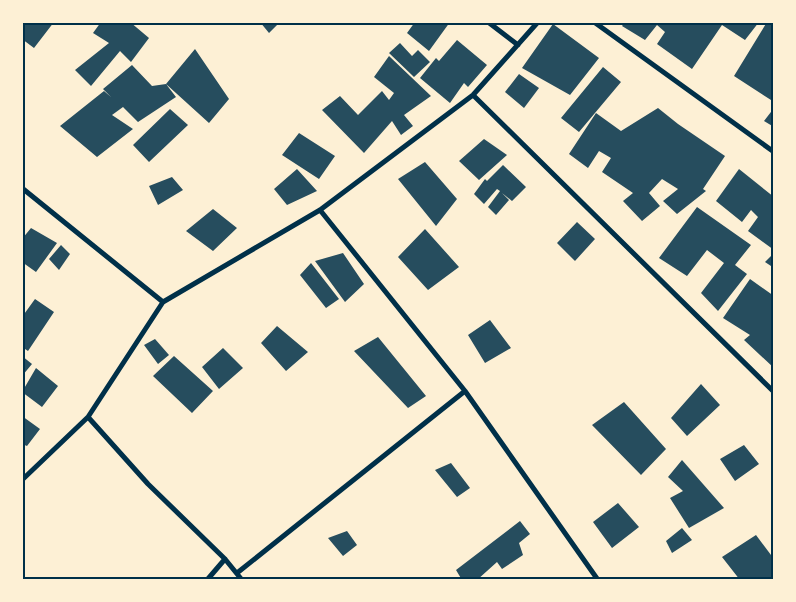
<svg xmlns="http://www.w3.org/2000/svg" width="796" height="602" font-family="Rubik,sans-serif">
<style>
.building{fill:#264d5e}
.lines{fill:none;stroke-linecap:round;stroke-linejoin:round}
.minor{stroke:#003049;stroke-width:5}
.neatline{fill:none;stroke:#003049;stroke-width:2}
</style>
<rect width="100%" height="100%" fill="#fdf0d5"/>
<path class="building" d="M27,22H54L34,48L22,39V28Z
M101,22H130L149,38L131,62L120,51L91,86L75,70L109,43L93,33Z
M260,22H280L269,33Z
M415,22H450L429,51L407,33Z
M625,22H759L745,40L722,25L692,69L657,44L665,32L657,25L645,40L622,26Z
M767,22H774V95L771,100L734,76Z
M553,24L599,58L570,95L522,68Z
M457,40L487,65L468,87L464,83L450,103L420,78L436,58L439,61Z
M400,43L412,56L418,50L430,62L414,77L389,53Z
M195,49L229,99L209,123L166,84Z
M389,56L431,96L404,115L413,126L401,135L392,121L364,153L322,110L340,96L358,115L382,91L389,100L394,93L374,77Z
M132,65L152,86L166,84L176,97L138,122L123,107L112,115L133,129L97,157L60,126L104,91L111,97L103,89Z
M603,67L621,82L579,132L561,118Z
M519,74L539,88L524,108L505,92Z
M658,108L678,124L725,156L703,189L706,191L677,214L663,201L678,189L662,179L649,193L660,206L642,221L623,201L633,193L602,172L611,158L599,151L588,168L569,154L596,113L621,131Z
M774,108V127L764,121Z
M170,109L188,125L149,162L133,145Z
M299,133L335,156L319,179L282,155Z
M484,139L507,155L479,180L459,161Z
M425,162L457,199L436,226L398,179Z
M503,165L526,187L512,201L502,193L509,200L496,215L488,207L500,191L497,189L484,204L474,194L485,179L487,181Z
M297,169L317,191L287,205L274,189Z
M739,169L774,197V250L748,231L758,217L751,210L742,222L716,201Z
M172,177L183,190L158,205L149,186Z
M697,207L751,245L735,265L747,274L718,311L701,293L724,263L707,250L687,276L659,258Z
M213,209L237,228L213,251L186,231Z
M577,222L595,239L575,261L557,243Z
M31,228L57,243L36,272L22,262V239Z
M425,229L459,267L428,290L398,257Z
M61,245L70,254L59,270L49,259Z
M343,253L364,284L345,302L315,261Z
M774,253V268L765,262Z
M311,263L339,299L326,308L300,275Z
M750,279L774,296V368L744,340L750,335L723,318Z
M35,299L54,312L28,351L22,347V317Z
M490,320L511,348L485,363L468,335Z
M277,326L308,352L286,371L261,343Z
M378,337L426,396L408,408L354,351Z
M155,339L169,355L158,364L144,345Z
M223,348L243,368L219,389L202,367Z
M22,356L32,364L22,376Z
M174,356L213,391L192,413L153,376Z
M36,368L58,386L42,407L22,392Z
M701,384L720,405L687,436L671,418Z
M624,402L666,449L641,475L592,425Z
M22,416L40,429L27,446L22,444Z
M744,445L759,464L735,481L720,459Z
M682,460L724,508L689,528L670,498L683,491L668,477Z
M451,463L470,488L457,497L435,470Z
M618,503L639,527L612,548L593,522Z
M520,521L530,534L519,543L523,555L502,569L497,562L477,580H462L456,570Z
M682,528L692,540L672,553L666,541Z
M347,531L357,545L343,556L328,538Z
M756,535L774,559V580H740L722,557Z"/>
<g class="lines">
<path class="minor" d="M488,22L518,45
M594,22L774,152
M473,95L774,392
M22,188L163,302
M320,210L465,391L598,580
M88,417L148,484L225,559L242,580
M22,480L88,417L163,302L320,210L473,95L538,22
M237,573L465,391
M207,580L225,559"/>
</g>
<rect width="796" height="602" fill="none" stroke="#fdf0d5" stroke-width="48"/>
<rect x="24" y="24" width="748" height="554" class="neatline"/>
</svg>
